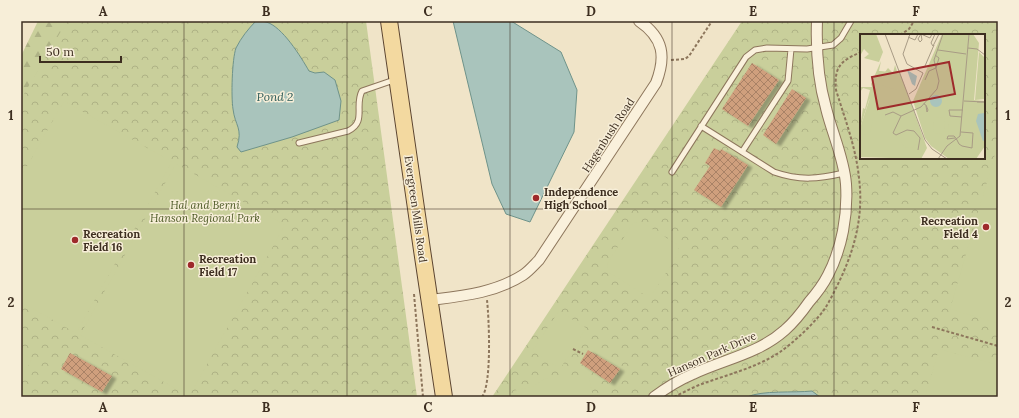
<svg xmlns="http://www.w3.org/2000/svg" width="1019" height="418" font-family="Lora,serif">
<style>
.forest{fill:url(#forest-firs)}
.park{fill:url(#park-crowns);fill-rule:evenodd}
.garden{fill:#c9cf9b}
.water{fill:#a9c4bc;stroke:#6f938a}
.building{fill:url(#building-cross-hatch);filter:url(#shadow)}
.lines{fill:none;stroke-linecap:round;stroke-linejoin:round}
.service-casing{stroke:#8d765c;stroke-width:7}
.minor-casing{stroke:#8d765c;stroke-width:12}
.primary-casing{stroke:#5b4430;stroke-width:18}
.path{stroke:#8d765c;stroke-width:2;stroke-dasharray:3 2;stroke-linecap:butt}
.service{stroke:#faf1dc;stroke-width:5}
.minor{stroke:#faf1dc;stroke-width:10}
.primary{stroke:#f3d9a0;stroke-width:16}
.grid{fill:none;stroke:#3d2e20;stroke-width:1;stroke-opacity:0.55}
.poi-dot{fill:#9e2a2b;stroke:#f7eed8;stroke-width:1.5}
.labels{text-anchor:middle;stroke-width:3;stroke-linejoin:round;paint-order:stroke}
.street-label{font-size:11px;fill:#3d2e20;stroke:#f7eed8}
.poi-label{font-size:11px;font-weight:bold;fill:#3d2e20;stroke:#f7eed8;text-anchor:start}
.park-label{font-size:11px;font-style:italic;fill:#4d5a26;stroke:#f7eed8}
.water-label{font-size:12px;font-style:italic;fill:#2f5d5a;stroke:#f7eed8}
.inset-road{fill:none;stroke:#a89b85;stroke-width:1}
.view{fill:#9e2a2b;fill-opacity:0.15;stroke:#9e2a2b;stroke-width:2}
.inset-edge{fill:none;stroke:#3d2e20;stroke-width:2}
.neatline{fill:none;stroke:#3d2e20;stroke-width:1.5}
.grid-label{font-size:13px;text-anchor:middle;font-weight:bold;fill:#3d2e20}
</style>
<defs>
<pattern id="forest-firs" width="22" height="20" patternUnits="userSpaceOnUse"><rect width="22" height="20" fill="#c9cf9b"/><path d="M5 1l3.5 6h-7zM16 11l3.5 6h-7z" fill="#aeb285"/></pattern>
<pattern id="park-crowns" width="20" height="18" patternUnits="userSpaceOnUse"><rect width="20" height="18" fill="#c9cf9b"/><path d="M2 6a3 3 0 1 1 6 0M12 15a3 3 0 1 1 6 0" fill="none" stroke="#aeb285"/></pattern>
<pattern id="building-cross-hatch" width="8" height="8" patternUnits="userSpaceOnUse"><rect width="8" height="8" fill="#cf9f7d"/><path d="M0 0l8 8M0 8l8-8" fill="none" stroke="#a98266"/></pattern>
<filter id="shadow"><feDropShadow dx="4.5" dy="2.5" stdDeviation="1" flood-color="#0004"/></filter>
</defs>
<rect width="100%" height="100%" fill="#f0e4c8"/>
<path class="forest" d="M38,21H97L21,123V56Z"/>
<path class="park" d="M67,21H366L417,397H21V99Z
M742,21H998V397H492ZM861,35H984V158H861Z"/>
<path class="garden" d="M64,101L172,162L76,333L21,302V177Z
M998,144V323L950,309Z
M176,164L285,225L189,396L80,335Z
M641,222L678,245L679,253L652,294L645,295L608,272L607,264L633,223Z
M559,311L586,328L560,369L532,351Z
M939,349L998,365V397H925Z
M21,353L32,359L21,378Z
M552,378H589L593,397H514L513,391L534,386L544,379Z"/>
<path class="water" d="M256,21C259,21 263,21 266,22C282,26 301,57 309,71L315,73L324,72L335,80L341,101L339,120L292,137L241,152L237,147C243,128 235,126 233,109C231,97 232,59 236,48C241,38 248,29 256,21Z
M453,21H511L561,52L577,90L574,132L530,222L506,214L492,184Z
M812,391L820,397H747C762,390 794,393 812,391Z"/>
<path class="building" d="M752,63L779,80L748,126L722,109Z
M792,89L806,98L776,144L763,135Z
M714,148L720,151L721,149L748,165L721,207L694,190L710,166L705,163Z
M588,350L620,369L610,383L580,363Z
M70,353L112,376L102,392L61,369Z"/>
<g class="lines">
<defs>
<path id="service" d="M701,126L774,172C800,181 818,179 844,173
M299,143L348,131C367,122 354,106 362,91L394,80
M742,152L788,81L791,49
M672,172L746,57L755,50L767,48L807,49L833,45L841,38L851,21"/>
<path id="minor" d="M430,300C462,296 495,293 523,275C529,271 534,265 539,260L656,83C666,57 664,38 639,21
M654,397C666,388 679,380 693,374C725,359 758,354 785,330C794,322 802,312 809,302C816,294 823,285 828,275C842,248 848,215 846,184C844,158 832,133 826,108C818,80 816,50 817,21"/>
<path id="primary" d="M389,21L422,250L444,397"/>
</defs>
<use href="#service" class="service-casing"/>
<use href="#minor" class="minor-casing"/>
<use href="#primary" class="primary-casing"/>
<path class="path" d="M900,35L909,29L914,21
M671,60L685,59L689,56L712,21
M996,108L998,109
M414,294L423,397
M932,327L998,346
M573,349L583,354
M482,397C492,384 489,318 487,300
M674,397C682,393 690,389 699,385C726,375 756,368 780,352C794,342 809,328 820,315C827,307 832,296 837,286C854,252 864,217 859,178C856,148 845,119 836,90C834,67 840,61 861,52"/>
<use href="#service" class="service"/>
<use href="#minor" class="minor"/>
<use href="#primary" class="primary"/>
</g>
<path class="grid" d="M184,21V397M347,21V397M510,21V397M672,21V397M834,21V397M21,209H998"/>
<g class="poi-dot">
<circle cx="536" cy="198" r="4"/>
<circle cx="986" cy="227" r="4"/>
<circle cx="75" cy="240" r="4"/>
<circle cx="191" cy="265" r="4"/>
</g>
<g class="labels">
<g class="street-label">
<text transform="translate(608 135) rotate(-57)" y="4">Hagenbush Road</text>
<text transform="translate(416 209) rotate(82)" y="4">Evergreen Mills Road</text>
<text transform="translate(712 354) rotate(-24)" y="4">Hanson Park Drive</text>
</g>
<g class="poi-label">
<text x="544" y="196">Independence<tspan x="544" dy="13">High School</tspan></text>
<text x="978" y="225" text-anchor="end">Recreation<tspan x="978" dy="13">Field 4</tspan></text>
<text x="83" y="238">Recreation<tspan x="83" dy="13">Field 16</tspan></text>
<text x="199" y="263">Recreation<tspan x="199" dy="13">Field 17</tspan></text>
</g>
<g class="park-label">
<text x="205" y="209">Hal and Berni<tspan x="205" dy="13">Hanson Regional Park</tspan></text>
</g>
<g class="water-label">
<text x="275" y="101">Pond 2</text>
</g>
</g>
<g transform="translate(860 34)">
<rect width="125" height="125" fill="#f0e4c8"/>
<path d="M0,0H16L23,18L19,28L4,24L9,20L4,15L0,22ZM119,18L125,24V65L115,66ZM21,27L19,37L25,38L28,34L33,39L35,31L38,40L9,66L0,94L3,74L5,75L10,56L3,54L0,58V53H12L11,50Z" fill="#c9cf9b"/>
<path d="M82,0H113L119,9L114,66L125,67V112L116,125H89L71,112L65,104L53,67ZM19,37L40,39L67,114L61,125L0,123V94Z" fill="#c9cf9b"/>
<path d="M86,0L106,1L105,16L85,14ZM91,20L101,21L100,36L90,35ZM90,38H100L98,54L88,53ZM18,50L37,56L32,71L13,64ZM88,56L98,57L97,72L87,71ZM10,67L19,70L14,84L5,81ZM74,83L85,84L84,100L73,99ZM4,84L13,87L9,102L0,99ZM89,85L100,86L99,102L88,101ZM41 106a8 8 0 1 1 16 0a8 8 0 1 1-16 0Z" fill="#c9cf9b"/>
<path d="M47,36L57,42L55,52L52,50ZM70 67a6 6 0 1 1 12 0a6 6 0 1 1-12 0ZM124,79L125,106L123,107L116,87L118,80Z" fill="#a9c4bc"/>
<path class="inset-road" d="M25,0L65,106L72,115L87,125M61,0L62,6L60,8L58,5ZM61,0L70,4L72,0M75,0L71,9L73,12L79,0M48,3L55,6L58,0M108,14L117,15L125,21M78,16L106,20M65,32L74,11M65,46L69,37L76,34L79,24L75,21M49,60L56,55L63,39L47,30L43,20L50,0M104,67L124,68H117M64,69L65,71H66L68,76L67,78L66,72M25,81L33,78L41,82M102,83L90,82L89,76H103M95,104L87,105L88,102H94L95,103L97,106L99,110L102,112L112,114L113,99L101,98M58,116L60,104L54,97L47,96L36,101L33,99L41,82L61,73L77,55L79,47L74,26L83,0M78,125L87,112L100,102L109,0"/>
<path class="view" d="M89,28L95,60L18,75L12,43Z"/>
<rect width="125" height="125" class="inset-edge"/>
</g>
<rect width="1019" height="418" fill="none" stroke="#f7eed8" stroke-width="44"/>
<path d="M40 56v6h81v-6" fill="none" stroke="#3d2e20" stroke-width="2"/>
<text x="46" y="56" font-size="12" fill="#3d2e20" stroke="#f7eed8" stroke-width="3" paint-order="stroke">50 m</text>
<rect x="22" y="22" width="975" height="374" class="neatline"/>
<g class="grid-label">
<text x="103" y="16">A</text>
<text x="266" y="16">B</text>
<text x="428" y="16">C</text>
<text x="591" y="16">D</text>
<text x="753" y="16">E</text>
<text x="916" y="16">F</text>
<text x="11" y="120">1</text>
<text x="1008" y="120">1</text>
<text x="11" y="307">2</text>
<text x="1008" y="307">2</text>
<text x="103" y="412">A</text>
<text x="266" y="412">B</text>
<text x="428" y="412">C</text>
<text x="591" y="412">D</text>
<text x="753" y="412">E</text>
<text x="916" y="412">F</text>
</g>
</svg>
